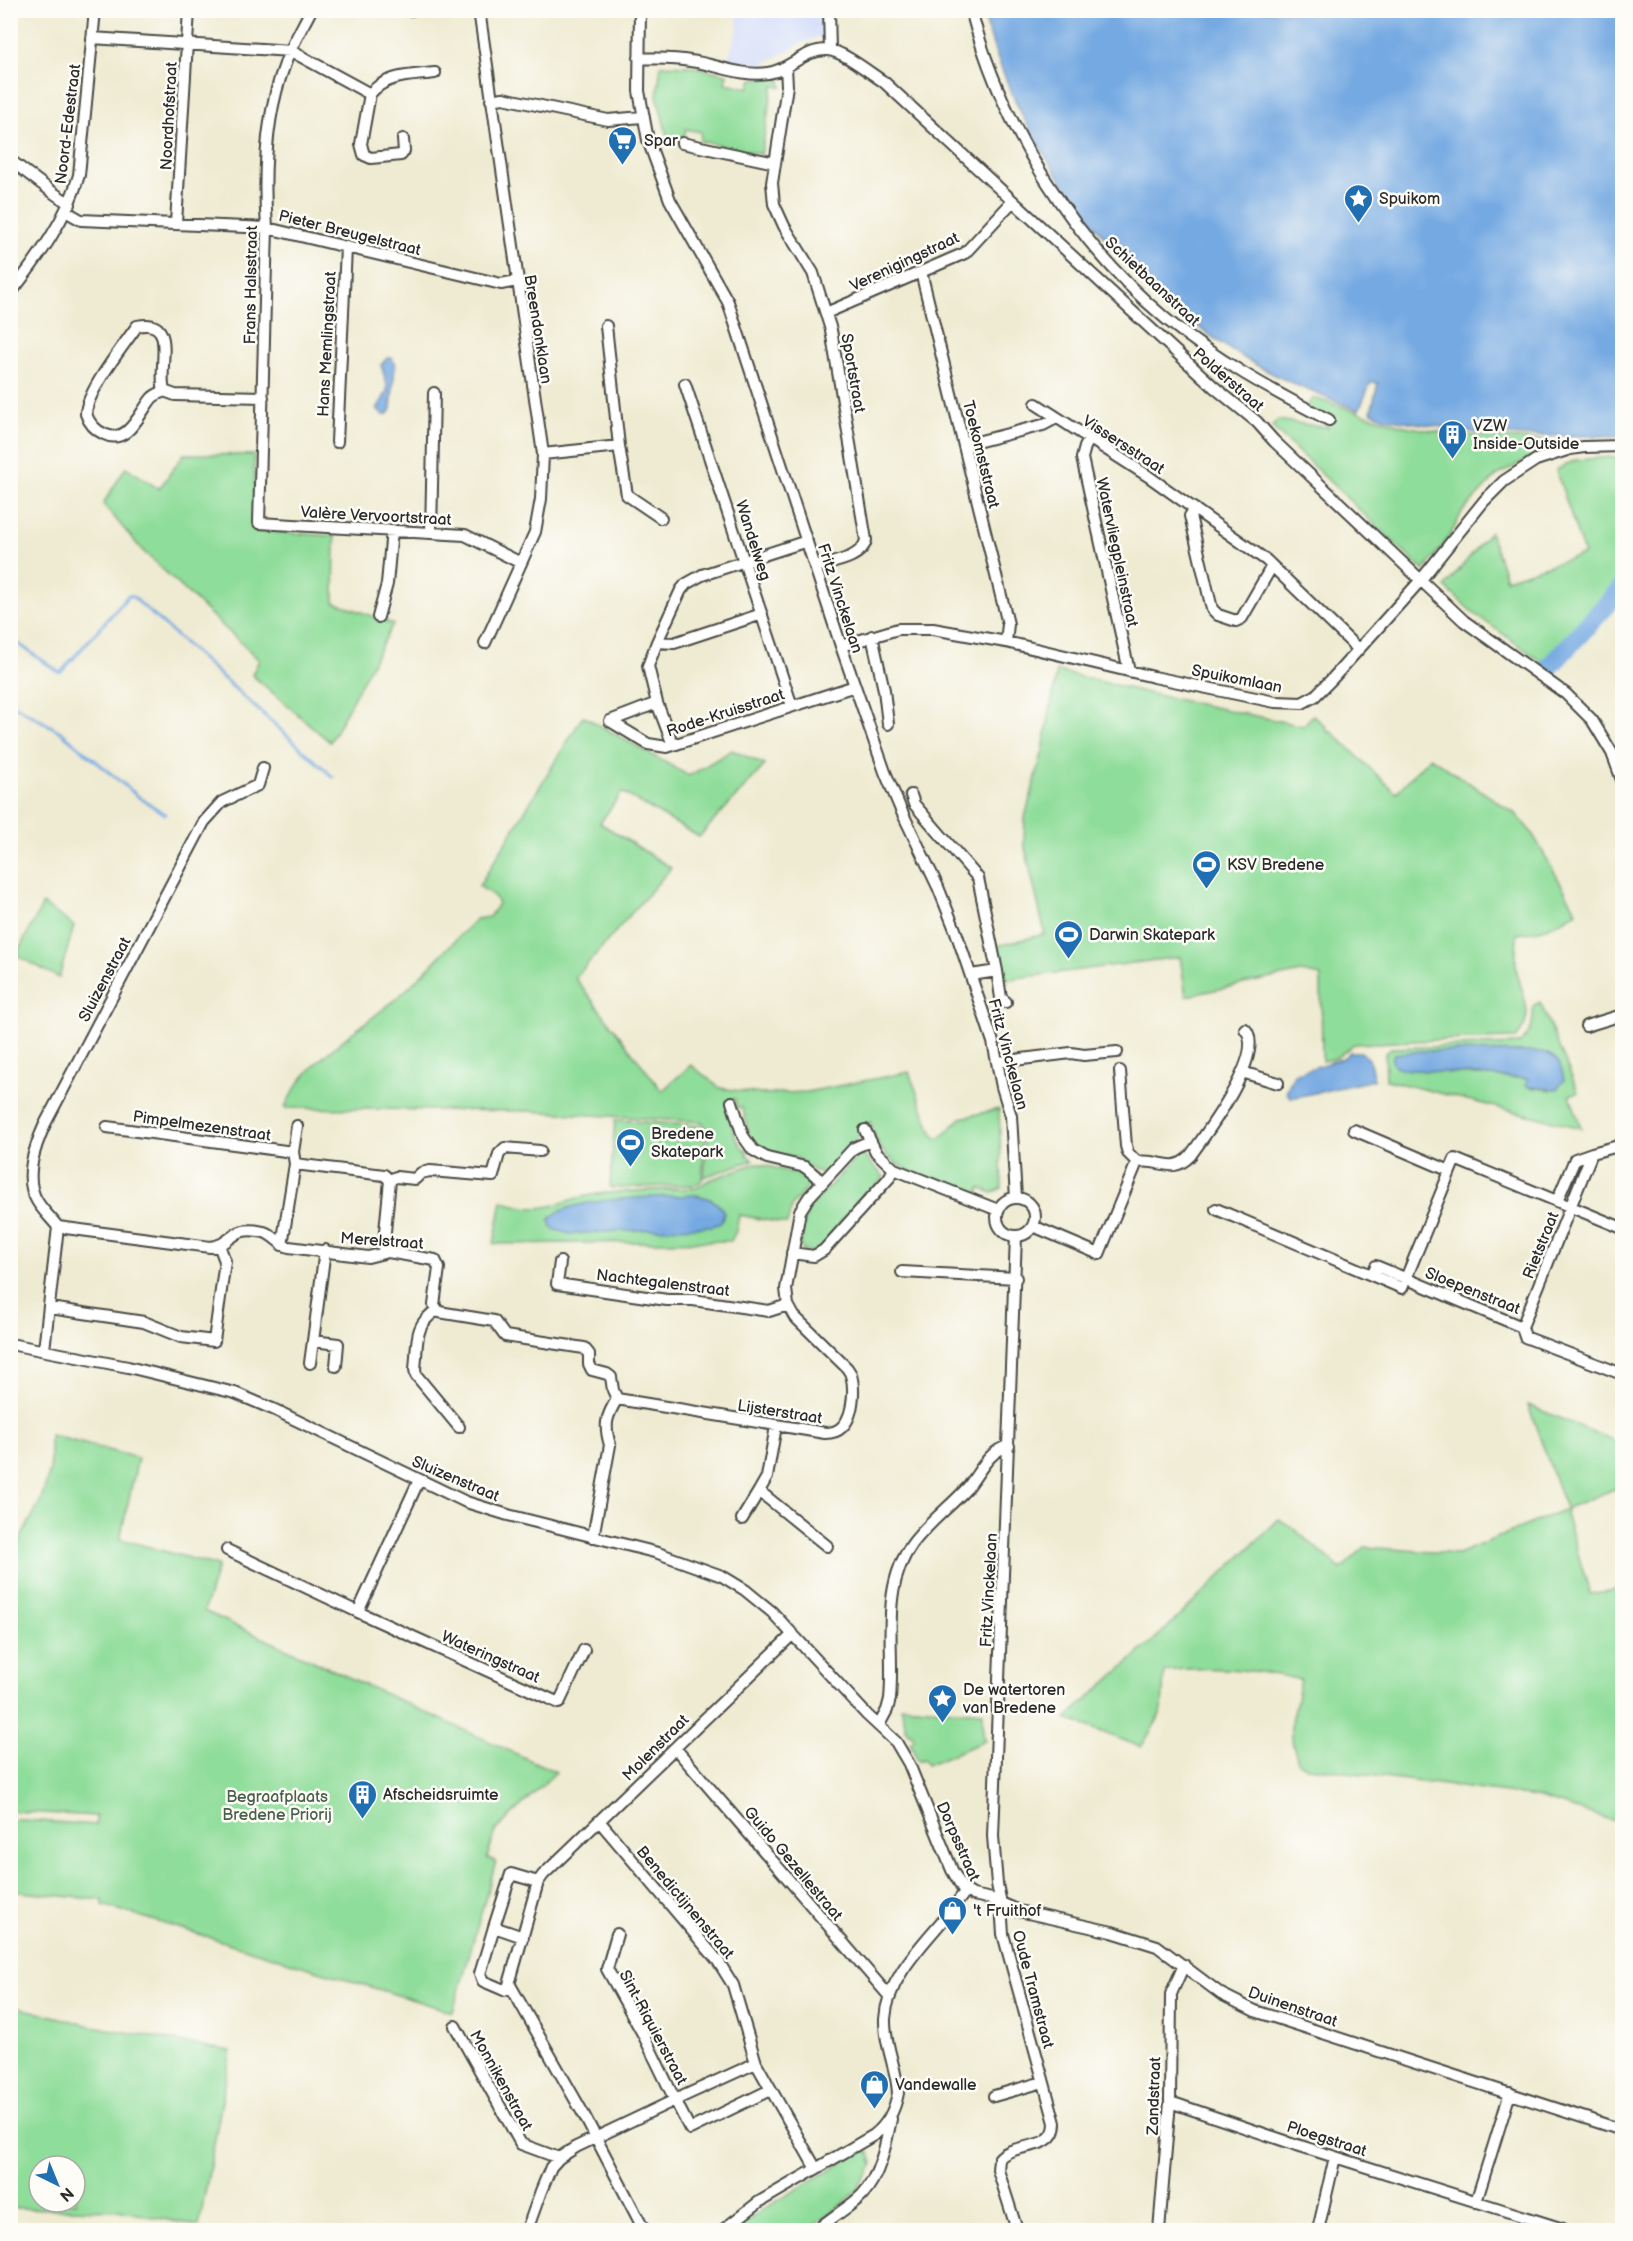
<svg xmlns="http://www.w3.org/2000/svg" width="1633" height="2241" font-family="'Balsamiq Sans',sans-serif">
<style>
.built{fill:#cfdafa}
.green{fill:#8fdd9a;stroke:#5d8462;stroke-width:1.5;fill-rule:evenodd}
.water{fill:#75a9e2;stroke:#506a86;stroke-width:1.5}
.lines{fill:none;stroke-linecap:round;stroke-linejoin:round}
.stream{stroke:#75a9e2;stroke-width:3}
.river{stroke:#75a9e2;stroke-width:20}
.minor-casing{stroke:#484844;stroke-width:14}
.minor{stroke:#fff;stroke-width:10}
.labels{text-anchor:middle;stroke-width:5;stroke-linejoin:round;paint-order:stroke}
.street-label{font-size:16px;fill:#2b2b2b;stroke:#fdfcf7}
.poi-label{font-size:16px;fill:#2b2b2b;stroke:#fdfcf7;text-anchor:start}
.park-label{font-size:16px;fill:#49604c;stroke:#fdfcf7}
</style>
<rect width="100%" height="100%" fill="#fdfcf7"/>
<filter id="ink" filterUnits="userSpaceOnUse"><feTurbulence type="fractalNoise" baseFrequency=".0167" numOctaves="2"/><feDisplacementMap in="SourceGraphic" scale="12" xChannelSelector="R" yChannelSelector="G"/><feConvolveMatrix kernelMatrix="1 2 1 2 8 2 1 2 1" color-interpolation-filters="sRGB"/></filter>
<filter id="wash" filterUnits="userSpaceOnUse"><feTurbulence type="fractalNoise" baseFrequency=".008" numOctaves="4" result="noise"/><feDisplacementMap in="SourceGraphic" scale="24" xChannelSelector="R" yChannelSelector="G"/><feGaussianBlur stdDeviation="1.35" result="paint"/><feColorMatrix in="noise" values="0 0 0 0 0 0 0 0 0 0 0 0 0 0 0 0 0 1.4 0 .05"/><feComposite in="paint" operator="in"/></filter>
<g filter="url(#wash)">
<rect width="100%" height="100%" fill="#efebd2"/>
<path class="built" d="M726,11H822L823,35L802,43L761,65L728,59L738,28L737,13H726Z"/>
<path class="green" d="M661,65L690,66L727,74L725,83L749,88L752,79L778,77L781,80L782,87L773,86L761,154L700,141L701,132L686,129L683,141L668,139L657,96Z
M1313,398C1346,407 1378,420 1410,427C1463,437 1517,439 1571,442L1537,454L1496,476L1462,512L1451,534L1424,571L1272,427L1278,420L1328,428L1322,421L1303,411Z
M184,454L254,455L255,531L335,536L334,602L393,624L330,742L252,675L259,660L142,550L103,504L126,467L159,489Z
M1622,456V586L1548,666L1472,612L1445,587L1490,532L1506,579L1584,554L1556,470L1575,460Z
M1057,671L1156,695L1303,726L1313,715L1327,728L1326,730L1329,733L1331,731L1396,793L1430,757L1516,814L1532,833L1577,912C1556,925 1541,932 1517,934C1517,946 1514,960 1517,972C1522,996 1537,1016 1516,1038L1435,1040L1354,1044L1336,1058L1322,1061L1321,976L1301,972L1186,996L1180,957L1002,980L997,946L1045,934L1024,843L1025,817L1043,750Z
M583,716L689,776L732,750L765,765L699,837L622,792L600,823L671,868L575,978L662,1091L691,1065L720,1088L761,1094L807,1092L909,1072L933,1135L939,1139L961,1118L999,1109L1002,1188L992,1193L980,1188L977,1195C949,1185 897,1174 881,1148C876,1140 873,1131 870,1122L861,1126L860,1135L827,1172H816L796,1158L774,1152L772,1155C760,1150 752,1145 747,1133L749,1132L742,1107L737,1108L735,1099L726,1101L729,1110L727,1111L736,1138L744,1150L746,1149L748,1152L746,1154L753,1160L704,1177L708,1131L702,1122L528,1111L285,1108C303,1060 367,1026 405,991C429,968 452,943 476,919L489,917L498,904L494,896L479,886Z
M43,904L74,926L59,978L16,955Z
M1540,1002L1578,1092L1570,1095L1581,1128L1386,1080L1385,1053L1391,1048L1519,1044C1532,1033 1534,1022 1533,1006ZM1421,1051L1514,1052L1550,1090L1529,1087L1528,1079L1403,1069Z
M615,1120L701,1126L705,1130L702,1180L695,1185L611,1188L610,1186Z
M859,1151L884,1177L860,1203L858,1202L840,1222L842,1225L824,1246L814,1252L803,1250L799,1243H801L804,1221L810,1207L855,1159L853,1155Z
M756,1163L797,1174L799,1171L805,1173L811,1182L792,1206L787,1224L739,1215L736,1231L731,1241L494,1244L502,1201C547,1218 557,1199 598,1194C630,1190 664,1190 697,1188L707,1181Z
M1528,1405L1622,1444V1486L1567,1508L1566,1514L1590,1594L1619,1589L1620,1607L1622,1615V1823L1536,1797L1308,1767L1298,1762L1291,1737V1727L1301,1680C1257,1669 1209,1666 1164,1671L1162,1709L1157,1721L1141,1747L1066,1718L1166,1629L1279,1519L1294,1529L1341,1569L1365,1547L1458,1554L1566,1509Z
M50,1435L138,1458L120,1539L218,1566L204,1611L556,1772L495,1831L487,1858L496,1861L453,2012L103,1905V1900L11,1891V1819L96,1825V1816L11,1811V1664L16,1547L41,1500L50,1470Z
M901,1706L983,1712V1737H985V1741L927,1765L924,1759L918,1761L910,1743L914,1740L913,1735L907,1732Z
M12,2006L92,2026L231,2051L199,2226L117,2210L11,2208ZM39,2166H75V2202H39Z
M863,2150L870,2153L873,2164C865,2178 857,2191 845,2202C833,2212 819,2220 807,2230H736L765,2208Z"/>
<path class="water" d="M983,11H1622V436H1523L1479,433L1385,418L1371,412L1378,383L1371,382L1359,410C1314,394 1271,376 1231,350C1116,274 1017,145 983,11Z
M387,358H392L395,365L391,409L388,414L384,415L377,409L387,392V385L381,365Z
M1421,1051L1542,1052C1558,1056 1561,1064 1564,1080L1557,1089L1528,1087L1526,1084L1528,1079L1403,1069L1395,1066L1392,1060L1394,1054Z
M1350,1052H1361L1369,1059L1374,1080L1296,1097H1290L1286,1092L1294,1074L1343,1058Z
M696,1195C710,1198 717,1201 724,1212L721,1223L712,1226L570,1234L552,1229L549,1220C563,1196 667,1197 696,1195Z"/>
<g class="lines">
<path class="stream" d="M10,638L59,672L62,671L128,596H132L333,777
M10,703L61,732L140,798L165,814"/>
<path class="river" d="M1549,667L1622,588"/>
</g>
</g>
<g filter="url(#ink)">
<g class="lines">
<defs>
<path id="minor" d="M311,10C302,28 291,46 285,64C265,116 263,173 267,228L259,523L465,535L521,563
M402,10H412
M479,10L543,454L541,499L535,532L485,643
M640,10L639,91L648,140L670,200L728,302L841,646L885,772L901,810L938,887L956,932L993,1042L1002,1087L1011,1116L1016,1198
M829,10L830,50
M971,10C1002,128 1073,241 1166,319C1215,359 1272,391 1329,420
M92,38L291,51L370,94C386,74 412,76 435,73
M639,58C656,59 673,58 690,61C716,64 741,77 768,73C790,70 804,49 828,50C843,51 870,73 884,82L1214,387L1257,422L1274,441L1464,621L1566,694L1592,720L1612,753L1622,780
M786,67L787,86L772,183L774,204L784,226L813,273L831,330L866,540C862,559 832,562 815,567
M370,94L361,144L364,155L371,158L401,155L404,151L403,139
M491,100L503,98L608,120L642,117
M682,143L775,163
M10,160L55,194L70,204
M67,212L81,220L267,228L501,284L517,281
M176,223L189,10
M921,272L1008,624L1006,642
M10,294C38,258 67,219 79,175L95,10
M826,313L965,253L1013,201
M606,326L619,446L627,495L661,518
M685,384L792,706
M164,391C160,393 155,395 152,398C140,412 128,446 104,434C95,430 89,423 86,414C86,392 124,345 137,326C179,317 157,367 164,391L175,395L263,397
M1036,404L1148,476L1266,560L1358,649
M1089,440L1085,447L1082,458L1129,671
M337,442L346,248
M965,445L1043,425L1056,418
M543,454L619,446
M1195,509L1190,516L1212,609L1218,615L1236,621L1242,618L1272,566
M431,533L434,393
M378,617L387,584L392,530
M872,636L884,690L888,724
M657,642L681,590L686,584L702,575L807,541
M841,646L898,629H933L1006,642L1154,677L1275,702L1302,703L1315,696L1332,679L1420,581L1484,501L1504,481L1536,460L1570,449L1584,447L1622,446
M657,703L648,666L657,642L674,643L762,614
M610,721L648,744L667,747L855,686
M610,721L657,703L673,745
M911,795L914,804L978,878L997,971L971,975
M997,971L1001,998L1006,1002
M1586,1026L1622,1015
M998,1062L1071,1053L1084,1055L1117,1052
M1120,1071L1126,1146L1128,1153L1137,1162
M1242,1072L1278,1083
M732,1102L743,1136L753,1150L767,1158L805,1167L823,1182
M107,1127L293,1152
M865,1130L876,1152L894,1169L998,1210
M1354,1130L1450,1171
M1137,1162C1162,1158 1171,1175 1190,1156C1206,1134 1267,1053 1245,1029
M295,1164L384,1175L390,1180L383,1252
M390,1180L396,1177L415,1179L421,1173L430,1171L493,1176L499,1154L505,1148L540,1151
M997 1217a19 19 0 1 1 38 0a19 19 0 1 1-38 0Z
M1557,1201L1575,1159L1592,1153
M1216,1209L1402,1288L1455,1159L1622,1228
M1033,1226L1099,1254L1137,1162
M58,1227L210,1247C234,1245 230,1224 264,1232C274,1235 279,1245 289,1247L368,1257L388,1252L435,1260L439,1268L434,1305L439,1312L494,1321L505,1336L584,1348L589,1354V1364L592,1370L607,1374L611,1377L613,1390L617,1399C606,1417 604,1425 610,1445L593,1537
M58,1227C51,1218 43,1211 37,1201C23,1178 35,1146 45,1124L204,822L222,802L258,785L263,768
M1016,1236L993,1836L997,1884L1001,1904L1003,1934L1055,2123C1055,2153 1013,2141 999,2159L998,2170L1017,2230
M282,1245L295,1164L293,1152L297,1126
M325,1250L313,1341L338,1344L336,1366
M792,1253L814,1256L824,1250L889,1178L894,1169
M560,1262L557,1284L667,1300H693L769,1311L788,1305
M902,1272L1016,1278
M1372,1275L1376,1266L1522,1327L1525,1337L1622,1374
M50,1308L144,1322L181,1337L214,1341L225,1261L219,1245
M437,1310C413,1325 418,1343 415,1369L416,1375L459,1427
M1522,1327L1592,1153L1622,1145
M10,1344L128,1367L235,1393L275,1410L466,1502L508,1515L658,1553L722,1576L745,1590L772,1612L867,1715L896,1742L909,1764L952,1870L963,1889L973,1895L992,1899L1019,1911L1112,1932L1157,1946L1221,1994L1255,2011L1622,2130
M44,1350L58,1227
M310,1363L313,1341
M617,1399L825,1433C831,1433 837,1432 842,1427C854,1416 857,1380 847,1368L794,1316L788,1305L786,1289L800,1211L809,1197L854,1148L870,1141
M759,1491L767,1477L776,1426
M742,1519L759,1491L827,1546
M227,1550L358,1612L419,1480
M358,1612L559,1703L584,1650
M879,1725L887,1710L890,1699C895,1647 879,1588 913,1543C929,1522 951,1506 968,1487C980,1472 989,1450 1009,1446
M675,1748L890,1997
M600,1822L718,1961L733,1985L756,2063L816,2169
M494,1927L511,1874L538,1882
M523,1937L494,1927L480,1974L483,1981L504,1990L508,1988L538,1882L543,1875L793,1634
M510,1985L584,2115L644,2230
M455,2026L521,2144L559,2158
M756,2063L675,2100L690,2129L770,2090
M994,2096L1043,2082
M1170,2102L1294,2144L1563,2229
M1476,2202L1510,2093
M527,2230L541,2191L551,2167L559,2158L576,2147L675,2100L643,2034L607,1969L617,1934
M723,2230L759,2202L874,2135C887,2125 895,2109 898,2093C897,2069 884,2044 885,2019C888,1968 940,1931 966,1890
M817,2230C831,2217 849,2208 862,2195C880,2176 886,2144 891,2119
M1159,2230L1170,2102L1171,1994L1184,1965
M1318,2230L1335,2157"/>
</defs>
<use href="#minor" class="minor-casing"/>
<use href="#minor" class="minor"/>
</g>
</g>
<defs>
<symbol id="supermarket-pin" viewBox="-11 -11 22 30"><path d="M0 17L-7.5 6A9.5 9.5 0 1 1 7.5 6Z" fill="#1f6fb2" stroke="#fdfcf7"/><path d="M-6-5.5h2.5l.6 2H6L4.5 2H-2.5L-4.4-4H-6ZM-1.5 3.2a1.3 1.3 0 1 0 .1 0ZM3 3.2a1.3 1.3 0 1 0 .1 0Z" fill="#fff"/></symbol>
<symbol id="sight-pin" viewBox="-11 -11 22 30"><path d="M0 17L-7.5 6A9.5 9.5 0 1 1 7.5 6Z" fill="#1f6fb2" stroke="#fdfcf7"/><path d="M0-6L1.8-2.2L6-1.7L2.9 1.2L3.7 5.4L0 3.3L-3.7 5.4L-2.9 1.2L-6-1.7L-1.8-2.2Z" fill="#fff"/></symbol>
<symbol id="building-pin" viewBox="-11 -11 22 30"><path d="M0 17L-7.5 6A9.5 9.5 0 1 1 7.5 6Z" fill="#1f6fb2" stroke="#fdfcf7"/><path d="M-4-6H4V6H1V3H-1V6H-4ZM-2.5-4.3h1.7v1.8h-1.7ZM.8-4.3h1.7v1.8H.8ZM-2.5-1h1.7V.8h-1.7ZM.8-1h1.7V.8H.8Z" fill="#fff"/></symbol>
<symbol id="stadium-pin" viewBox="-11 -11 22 30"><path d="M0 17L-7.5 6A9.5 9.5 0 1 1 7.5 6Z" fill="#1f6fb2" stroke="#fdfcf7"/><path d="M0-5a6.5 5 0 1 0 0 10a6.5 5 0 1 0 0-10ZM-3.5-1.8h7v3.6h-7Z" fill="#fff"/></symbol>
<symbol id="shop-pin" viewBox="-11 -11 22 30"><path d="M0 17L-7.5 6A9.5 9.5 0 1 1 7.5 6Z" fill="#1f6fb2" stroke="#fdfcf7"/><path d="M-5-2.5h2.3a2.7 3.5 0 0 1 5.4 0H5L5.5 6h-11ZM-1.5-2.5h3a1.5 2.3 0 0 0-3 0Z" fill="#fff"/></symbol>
</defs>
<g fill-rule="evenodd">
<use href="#supermarket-pin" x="606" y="124" width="33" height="45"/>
<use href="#sight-pin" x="1342" y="182" width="33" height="45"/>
<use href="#building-pin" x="1436" y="418" width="33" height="45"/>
<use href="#stadium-pin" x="1190" y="848" width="33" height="45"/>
<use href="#stadium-pin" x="1052" y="918" width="33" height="45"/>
<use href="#stadium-pin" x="614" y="1126" width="33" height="45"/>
<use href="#sight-pin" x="926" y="1682" width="33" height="45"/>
<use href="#building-pin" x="346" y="1778" width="33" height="45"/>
<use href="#shop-pin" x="936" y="1894" width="33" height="45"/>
<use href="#shop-pin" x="858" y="2068" width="33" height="45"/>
</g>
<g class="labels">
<g class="street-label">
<text transform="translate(168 116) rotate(-87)" y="6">Noordhofstraat</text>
<text transform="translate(67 124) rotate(-83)" y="6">Noord-Edestraat</text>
<text transform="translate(350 232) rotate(14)" y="6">Pieter Breugelstraat</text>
<text transform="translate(904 261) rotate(-25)" y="6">Verenigingstraat</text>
<text transform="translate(1153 281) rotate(43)" y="6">Schietbaanstraat</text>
<text transform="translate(250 285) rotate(-89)" y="6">Frans Halsstraat</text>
<text transform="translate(539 329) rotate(81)" y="6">Breendonklaan</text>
<text transform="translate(326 344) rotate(-87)" y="6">Hans Memlingstraat</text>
<text transform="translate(854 373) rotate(80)" y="6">Sportstraat</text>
<text transform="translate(1229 379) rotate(41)" y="6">Polderstraat</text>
<text transform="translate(1124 444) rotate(33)" y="6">Vissersstraat</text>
<text transform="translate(982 454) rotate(76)" y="6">Toekomststraat</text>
<text transform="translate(376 515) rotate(3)" y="6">Valère Vervoortstraat</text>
<text transform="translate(754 540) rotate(72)" y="6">Wandelweg</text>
<text transform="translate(1118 552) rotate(78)" y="6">Watervliegpleinstraat</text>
<text transform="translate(841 598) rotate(72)" y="6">Fritz Vinckelaan</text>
<text transform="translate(1237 678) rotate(11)" y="6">Spuikomlaan</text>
<text transform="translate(725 712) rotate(-18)" y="6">Rode-Kruisstraat</text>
<text transform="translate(104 979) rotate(-62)" y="6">Sluizenstraat</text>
<text transform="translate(1009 1054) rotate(75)" y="6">Fritz Vinckelaan</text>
<text transform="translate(202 1125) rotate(8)" y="6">Pimpelmezenstraat</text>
<text transform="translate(382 1240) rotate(4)" y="6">Merelstraat</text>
<text transform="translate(1540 1245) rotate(-68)" y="6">Rietstraat</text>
<text transform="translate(663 1282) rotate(7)" y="6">Nachtegalenstraat</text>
<text transform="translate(1473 1290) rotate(22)" y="6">Sloepenstraat</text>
<text transform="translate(780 1411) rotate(9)" y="6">Lijsterstraat</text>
<text transform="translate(456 1478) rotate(23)" y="6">Sluizenstraat</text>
<text transform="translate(988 1590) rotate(-87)" y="6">Fritz Vinckelaan</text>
<text transform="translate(491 1656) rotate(24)" y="6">Wateringstraat</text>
<text transform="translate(655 1747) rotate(-45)" y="6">Molenstraat</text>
<text transform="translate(959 1841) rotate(66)" y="6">Dorpsstraat</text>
<text transform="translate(794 1863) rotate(50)" y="6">Guido Gezellestraat</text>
<text transform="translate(686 1902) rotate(50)" y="6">Benedictijnenstraat</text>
<text transform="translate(1034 1989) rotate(75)" y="6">Oude Tramstraat</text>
<text transform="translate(1293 2006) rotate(19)" y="6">Duinenstraat</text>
<text transform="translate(654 2027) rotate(62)" y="6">Sint-Riquierstraat</text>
<text transform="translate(502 2080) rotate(61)" y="6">Monnikenstraat</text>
<text transform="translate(1153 2096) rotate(-88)" y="6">Zandstraat</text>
<text transform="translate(1327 2138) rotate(18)" y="6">Ploegstraat</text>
</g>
<g class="poi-label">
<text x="644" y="146">Spar</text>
<text x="1379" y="204">Spuikom</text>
<text x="1473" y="431">VZW<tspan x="1473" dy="18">Inside-Outside</tspan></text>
<text x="1227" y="870">KSV Bredene</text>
<text x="1089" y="940">Darwin Skatepark</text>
<text x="651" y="1139">Bredene<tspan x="651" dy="18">Skatepark</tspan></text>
<text x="963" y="1695">De watertoren<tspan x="963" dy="18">van Bredene</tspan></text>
<text x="383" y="1800">Afscheidsruimte</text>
<text x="973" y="1916">'t Fruithof</text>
<text x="895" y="2090">Vandewalle</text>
</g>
<g class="park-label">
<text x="277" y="1802">Begraafplaats<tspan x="277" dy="18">Bredene Priorij</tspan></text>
</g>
</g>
<rect width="1633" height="2241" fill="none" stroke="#fdfcf7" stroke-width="36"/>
<g transform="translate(57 2184) rotate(137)"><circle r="28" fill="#fdfcf7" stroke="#a9a8a5" stroke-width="1.5"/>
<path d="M0-4.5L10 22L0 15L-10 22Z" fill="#1f6fb2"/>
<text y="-9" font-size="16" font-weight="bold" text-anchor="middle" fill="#2b2b2b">N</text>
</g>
</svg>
